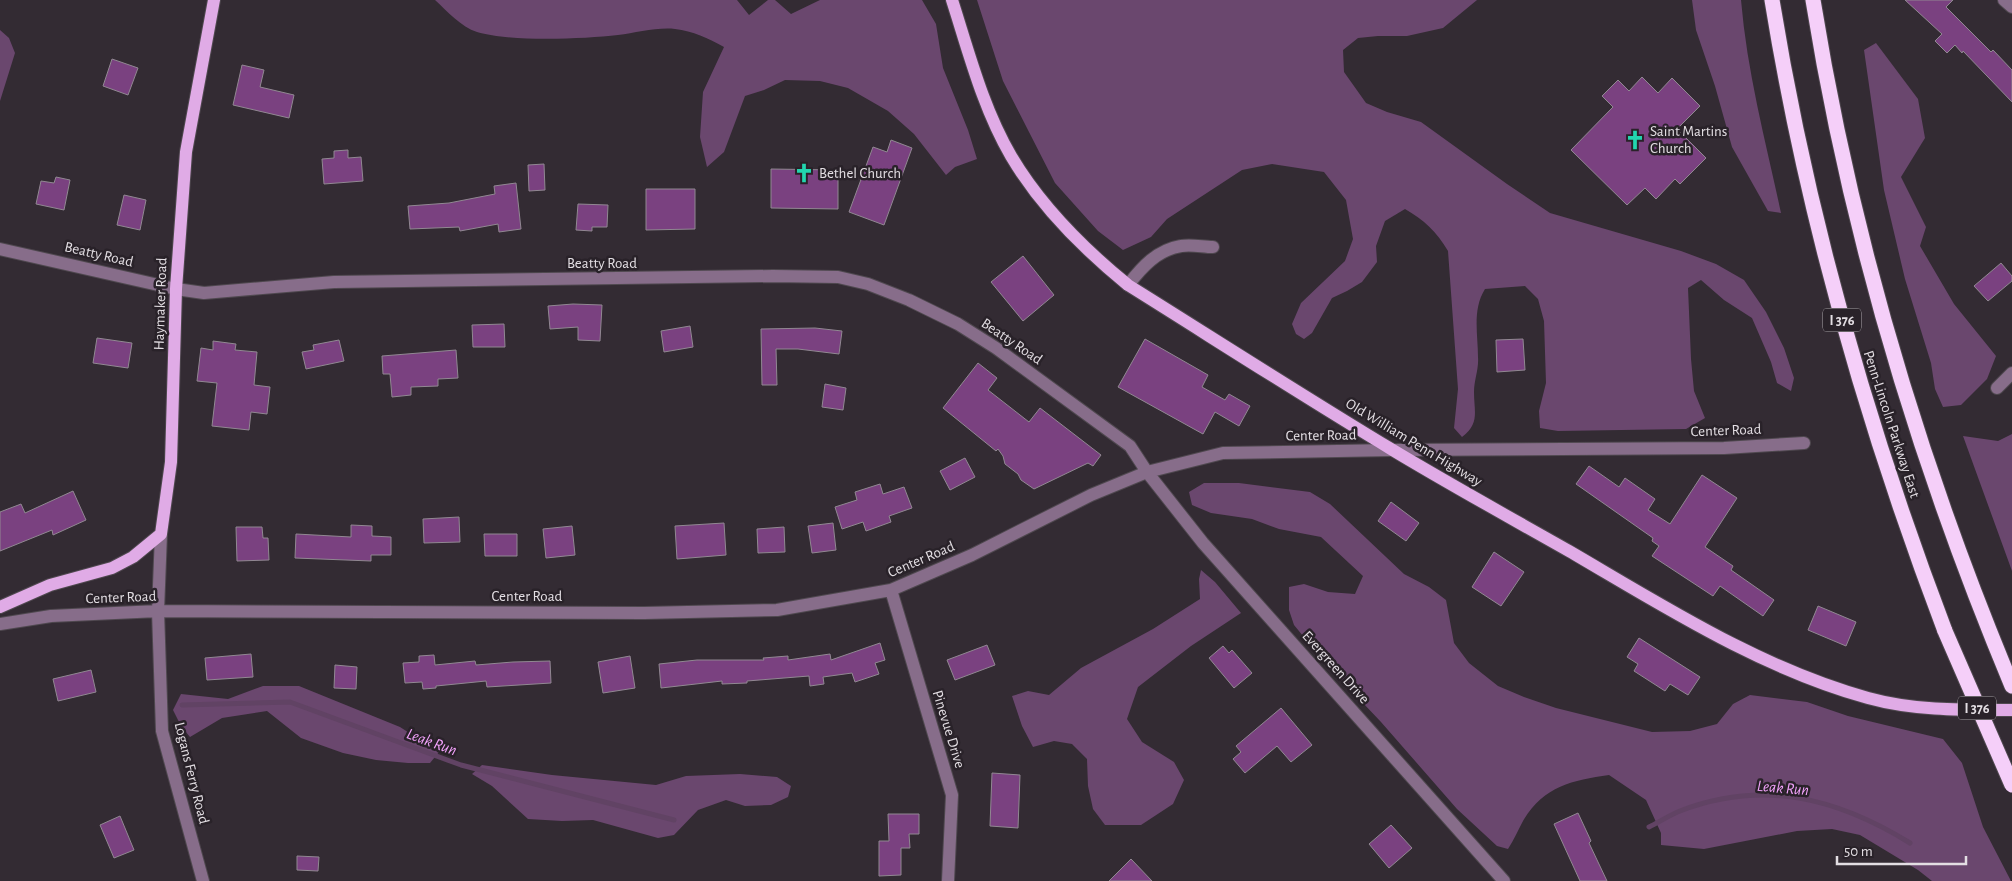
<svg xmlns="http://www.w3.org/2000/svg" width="2012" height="881" font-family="'Alegreya Sans',sans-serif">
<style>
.green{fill:#6a476e}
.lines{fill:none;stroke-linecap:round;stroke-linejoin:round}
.stream{stroke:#614364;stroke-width:5}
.building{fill:#7a4180;stroke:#918892}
.minor-casing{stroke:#4f484f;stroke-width:14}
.major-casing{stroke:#4f484f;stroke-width:14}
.highway-casing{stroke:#4f484f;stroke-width:17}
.minor{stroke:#876d8a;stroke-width:12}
.major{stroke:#e0abe6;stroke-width:12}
.highway{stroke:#f5cff9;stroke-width:15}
.highway-bridge-casing{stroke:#4f484f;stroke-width:17;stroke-linecap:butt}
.highway-bridge{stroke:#f5cff9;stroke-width:15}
.labels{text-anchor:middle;stroke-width:5;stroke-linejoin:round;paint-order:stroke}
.shield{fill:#292229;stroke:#aba6ab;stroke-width:1}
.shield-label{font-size:14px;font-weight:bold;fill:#e3dee3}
.poi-label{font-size:15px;fill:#e3dee3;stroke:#292229;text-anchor:start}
.street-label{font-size:15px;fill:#e3dee3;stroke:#292229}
.water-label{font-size:16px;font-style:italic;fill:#f3a3fc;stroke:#292229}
</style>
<rect width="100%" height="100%" fill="#332b33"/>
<path class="green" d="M435,0H737L749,15L768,0H775L791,14L820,0H922L936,24L943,68L968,130L977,159L955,167L946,175L914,134L888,111L848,88L820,81L785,80L764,90L745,96L724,152L707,167L700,137L703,92L724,47C708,38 693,31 675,29C657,27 636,33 618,35C582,39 511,42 477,32C461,27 447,11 435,0Z
M977,0H1477L1443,28L1407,36H1378L1358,38L1343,50L1344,72L1366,103L1387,112L1421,122L1507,184L1550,213L1681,251L1716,264L1744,280L1766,312L1784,348L1794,378L1791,391L1777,383L1771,362L1752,318L1724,300L1701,280L1688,288L1691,359L1694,391L1705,418L1686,429L1558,431L1540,428L1539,411L1546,383L1544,321L1538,299L1525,286L1485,289C1472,310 1478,334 1478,357C1479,369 1474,380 1474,392C1474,412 1480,423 1462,437L1454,428L1458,389L1448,251C1437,232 1424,220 1405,209L1385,221L1376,246L1377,262L1362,282L1347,291L1332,298L1312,333L1304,339L1296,334L1292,324L1301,303L1345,261L1353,239L1346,200L1324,172L1272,164L1242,170L1167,219L1151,237L1123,250L1098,231L1055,183L1003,81Z
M1692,0H1741C1747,72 1766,143 1781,213L1768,211L1732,147L1715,86L1696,30Z
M0,30L9,38L15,53L0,101Z
M1876,43L1918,99L1925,138L1901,177L1926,227L1920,246L1954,304L1996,356L1987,379L1961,405L1943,407L1935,389L1931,363L1905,279L1884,190L1864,50Z
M2012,434V571L1963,436L1998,441Z
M1204,483H1239L1310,492L1330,504L1404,574L1429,587L1446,600L1454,643L1469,663L1498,686L1524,697L1556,708L1652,732L1690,731L1717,724L1733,704L1750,695L1807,702L1848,716L1943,739L1962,763L1983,827L2011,881H1932L1918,870L1860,835L1832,829L1797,831L1704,849L1661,845V833L1646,800L1609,775C1572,780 1543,787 1523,821C1518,830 1514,840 1508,849L1497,846L1457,809L1381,722L1326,664L1294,625L1289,610V587L1304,584L1328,592L1355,594L1363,576L1321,537L1279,529L1252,519L1211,513L1192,505L1189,492Z
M1201,570L1215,582L1241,613L1191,646L1138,687L1127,719L1142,742L1174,762L1184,780L1173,804L1141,825H1105L1093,809L1088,786L1087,759L1072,744L1054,741L1033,747L1022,726L1012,696L1028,691L1049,695L1081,668L1153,629L1200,599L1199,579Z
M263,686H299L400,727L439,752L430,763H408L376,760L343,753L301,738L267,711L222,718L190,737L181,726L173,710L181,694L228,699Z
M482,765L552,775L656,785L686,776L740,774L777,777L791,786L788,797L771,805L745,806L726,800L698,810L674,835L658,838L593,820L562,821L528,819L492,786L472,774Z"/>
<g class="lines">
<path class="stream" d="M182,705L290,702L461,765L674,820
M1649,827C1659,822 1670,815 1680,811C1764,779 1837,798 1910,843"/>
</g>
<path class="building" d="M1905,0H1953L1946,7L1991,52L1993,50L2012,70V102L1963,51L1962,53L1955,45L1947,53L1935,41L1942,34Z
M112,59L138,68L128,95L103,86Z
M242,65L264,70L260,87L294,95L289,118L233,105Z
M1642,77L1658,93L1672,78L1700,106L1677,129L1706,158L1680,184L1675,179L1656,199L1645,188L1627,205L1571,150L1613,107L1602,96L1618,80L1629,91Z
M891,140L912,148L884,225L849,212L873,147L887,152Z
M348,150V158L361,157L363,181L324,184L322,159L334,158V151Z
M544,164L545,190L529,191L528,165Z
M771,169L838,170V209L771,208Z
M56,177L70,180L64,210L36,204L41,181L54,183Z
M516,183L521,229L499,232L498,224L460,231L459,227L410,229L408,206L449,203L495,194L494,186Z
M646,189H695V229L646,230Z
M124,195L146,200L140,230L117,225Z
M578,204L608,205L607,227H592V231L576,230Z
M1023,256L1054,295L1023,321L991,282Z
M2001,263L2012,276V281L1988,301L1974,286Z
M573,304L602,305L600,341L578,340V327L550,329L548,306Z
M504,324L505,347H473L472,325Z
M690,326L693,347L664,352L661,331Z
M815,328L842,331L839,354L798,349H776L777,385H762L761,329Z
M97,338L132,343L128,368L93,363Z
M1145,339L1208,375L1202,387L1225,400L1229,394L1250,406L1239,426L1215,412L1203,434L1118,387Z
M1523,339L1525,370L1497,372L1496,340Z
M339,340L344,361L306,369L302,352L314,350L313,345Z
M213,341L236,344L235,350L257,352L254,385L270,387L267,414L251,412L249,430L212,426L217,383L197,381L201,348L213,350Z
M456,350L458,378L438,379V386L411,387V395L392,397L390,374H383L382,356Z
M978,363L997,378L988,390L1029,422L1040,408L1101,455L1093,466L1088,463L1034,489L1021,480L1018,474L1005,464L1003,456L998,449L996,451L943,408Z
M825,384L846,388L843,410L822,407Z
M965,458L975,477L950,490L940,471Z
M1589,466L1619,487L1625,478L1655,499L1648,510L1670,524L1702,475L1737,498L1705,547L1733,566L1731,570L1774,600L1763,616L1720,586L1713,596L1652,556L1659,546L1652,541L1653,538L1576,484Z
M880,484L883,494L904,487L912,508L889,516L891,522L866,531L863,522L842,529L835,507L857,500L855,492Z
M73,491L86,520L53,535L52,530L0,551V512L21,504L25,513Z
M1391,502L1419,523L1406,541L1378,521Z
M459,517L460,542L424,543L423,519Z
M724,523L726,555L677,559L675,526Z
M833,523L836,550L812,553L808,526Z
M351,525L372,526V536L391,537V555H371V561L295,558L296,534L351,537Z
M572,526L575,555L546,558L543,529Z
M236,527H262L263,538H268L269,560L237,561Z
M784,527L785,552L758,553L757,529Z
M484,534H517V556H485Z
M1494,552L1524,572L1501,606L1472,587Z
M1818,606L1856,622L1846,646L1808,630Z
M1639,638L1700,677L1688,695L1670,684L1665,691L1634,671L1638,664L1627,657Z
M880,643L885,660L875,663L879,674L855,682L852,673L823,677L824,684L810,686L809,676L747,681V683L722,684V681L661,688L659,664L697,660H764L763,658L788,656V660L830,654L831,660Z
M987,645L995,665L955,680L947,660Z
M1223,646L1229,653L1232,650L1252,673L1234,688L1209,658Z
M251,654L253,677L207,680L205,658Z
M434,655L435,665L475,661L476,665L513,662L550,661L551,683L487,687L486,681L436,686V688L423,689L422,682L405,683L403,663L419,662V656Z
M630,656L635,688L603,693L598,662Z
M335,665L357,667L356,689L334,688Z
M91,670L96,692L58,701L53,679Z
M1281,708L1312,745L1291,762L1277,746L1245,773L1233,759L1241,752L1236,746Z
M992,773L1020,775L1018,828L990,826Z
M1578,813L1591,841L1589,843L1607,881H1580L1554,824Z
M888,814H919V834H909L910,848H901V875L879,876V841H889Z
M120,816L134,850L114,858L100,825Z
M1391,825L1412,848L1389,868L1369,844Z
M297,856L319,857L318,871L297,870Z
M1131,859L1152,881H1109Z"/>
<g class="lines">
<defs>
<path id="minor" d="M2004,0L2012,7
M0,249L176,289L204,293L334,282L773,276L838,277L868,284L909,300L958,324L996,348L1130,446L1147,472L1203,543L1504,881
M1128,285C1142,267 1157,250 1181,246C1191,244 1203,247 1213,247
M1997,388L2012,373
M161,534L158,611L162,731L203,881
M891,590L952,795L948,881
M0,624L51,616L158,611L644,613L777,610L891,590L972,555L1091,495L1147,472L1223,453L1392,450L1724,448L1804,443"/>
<path id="major" d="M952,0C969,53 983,108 1011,156C1040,205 1085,250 1128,285C1216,340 1303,396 1391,449C1449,484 1509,517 1569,551C1665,607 1760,668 1868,698C1915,711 1964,710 2012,710
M0,607L50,585L112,568L133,557L161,534L171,462L176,289L186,152L214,0"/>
<path id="highway" d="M1772,0C1807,216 1867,426 1945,631
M1813,0C1851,236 1920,466 2012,686"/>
</defs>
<use href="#minor" class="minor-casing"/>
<use href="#major" class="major-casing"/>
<use href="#highway" class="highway-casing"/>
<use href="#minor" class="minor"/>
<use href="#major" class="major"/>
<use href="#highway" class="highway"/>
<defs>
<path id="highway-bridge" d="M1945,631L2012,785"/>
</defs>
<use href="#highway-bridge" class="highway-bridge-casing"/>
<use href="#highway-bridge" class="highway-bridge"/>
</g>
<defs>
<symbol id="church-bare" viewBox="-9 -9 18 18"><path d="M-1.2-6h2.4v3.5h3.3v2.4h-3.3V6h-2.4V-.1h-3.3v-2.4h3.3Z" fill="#22d5af" stroke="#292229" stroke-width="2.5" paint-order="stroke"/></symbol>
</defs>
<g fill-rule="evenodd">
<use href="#church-bare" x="1621" y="126" width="28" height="28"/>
<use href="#church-bare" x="790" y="159" width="28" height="28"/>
</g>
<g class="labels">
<g class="shield">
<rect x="1823" y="308.5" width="38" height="23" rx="4"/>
<rect x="1958" y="696.5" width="38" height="23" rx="4"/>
</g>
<g class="shield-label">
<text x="1842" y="325">I 376</text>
<text x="1977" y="713">I 376</text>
</g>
<g class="poi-label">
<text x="1650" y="136">Saint Martins<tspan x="1650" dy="17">Church</tspan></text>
<text x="819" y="178">Bethel Church</text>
</g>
<g class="street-label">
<text transform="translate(99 254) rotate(13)" y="5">Beatty Road</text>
<text x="602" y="268">Beatty Road</text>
<text transform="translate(160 304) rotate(-88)" y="5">Haymaker Road</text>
<text transform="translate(1012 341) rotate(34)" y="5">Beatty Road</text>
<text transform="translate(1892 424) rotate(72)" y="5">Penn-Lincoln Parkway East</text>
<text transform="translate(1726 430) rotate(-2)" y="5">Center Road</text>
<text transform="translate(1321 435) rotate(-1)" y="5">Center Road</text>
<text transform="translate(1414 442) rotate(31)" y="5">Old William Penn Highway</text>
<text transform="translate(921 559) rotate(-23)" y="5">Center Road</text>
<text x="527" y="601">Center Road</text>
<text transform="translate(121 597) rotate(-2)" y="5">Center Road</text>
<text transform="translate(1336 667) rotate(48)" y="5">Evergreen Drive</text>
<text transform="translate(949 729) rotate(73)" y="5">Pinevue Drive</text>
<text transform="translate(192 773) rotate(76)" y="5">Logans Ferry Road</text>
</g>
<g class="water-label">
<text transform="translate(432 741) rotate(20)" y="6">Leak Run</text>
<text transform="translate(1783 787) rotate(5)" y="6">Leak Run</text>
</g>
</g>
<path d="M1837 856v8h129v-8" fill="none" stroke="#e3dee3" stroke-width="2.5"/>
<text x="1844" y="856" font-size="15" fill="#e3dee3" stroke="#292229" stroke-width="4" paint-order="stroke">50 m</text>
</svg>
